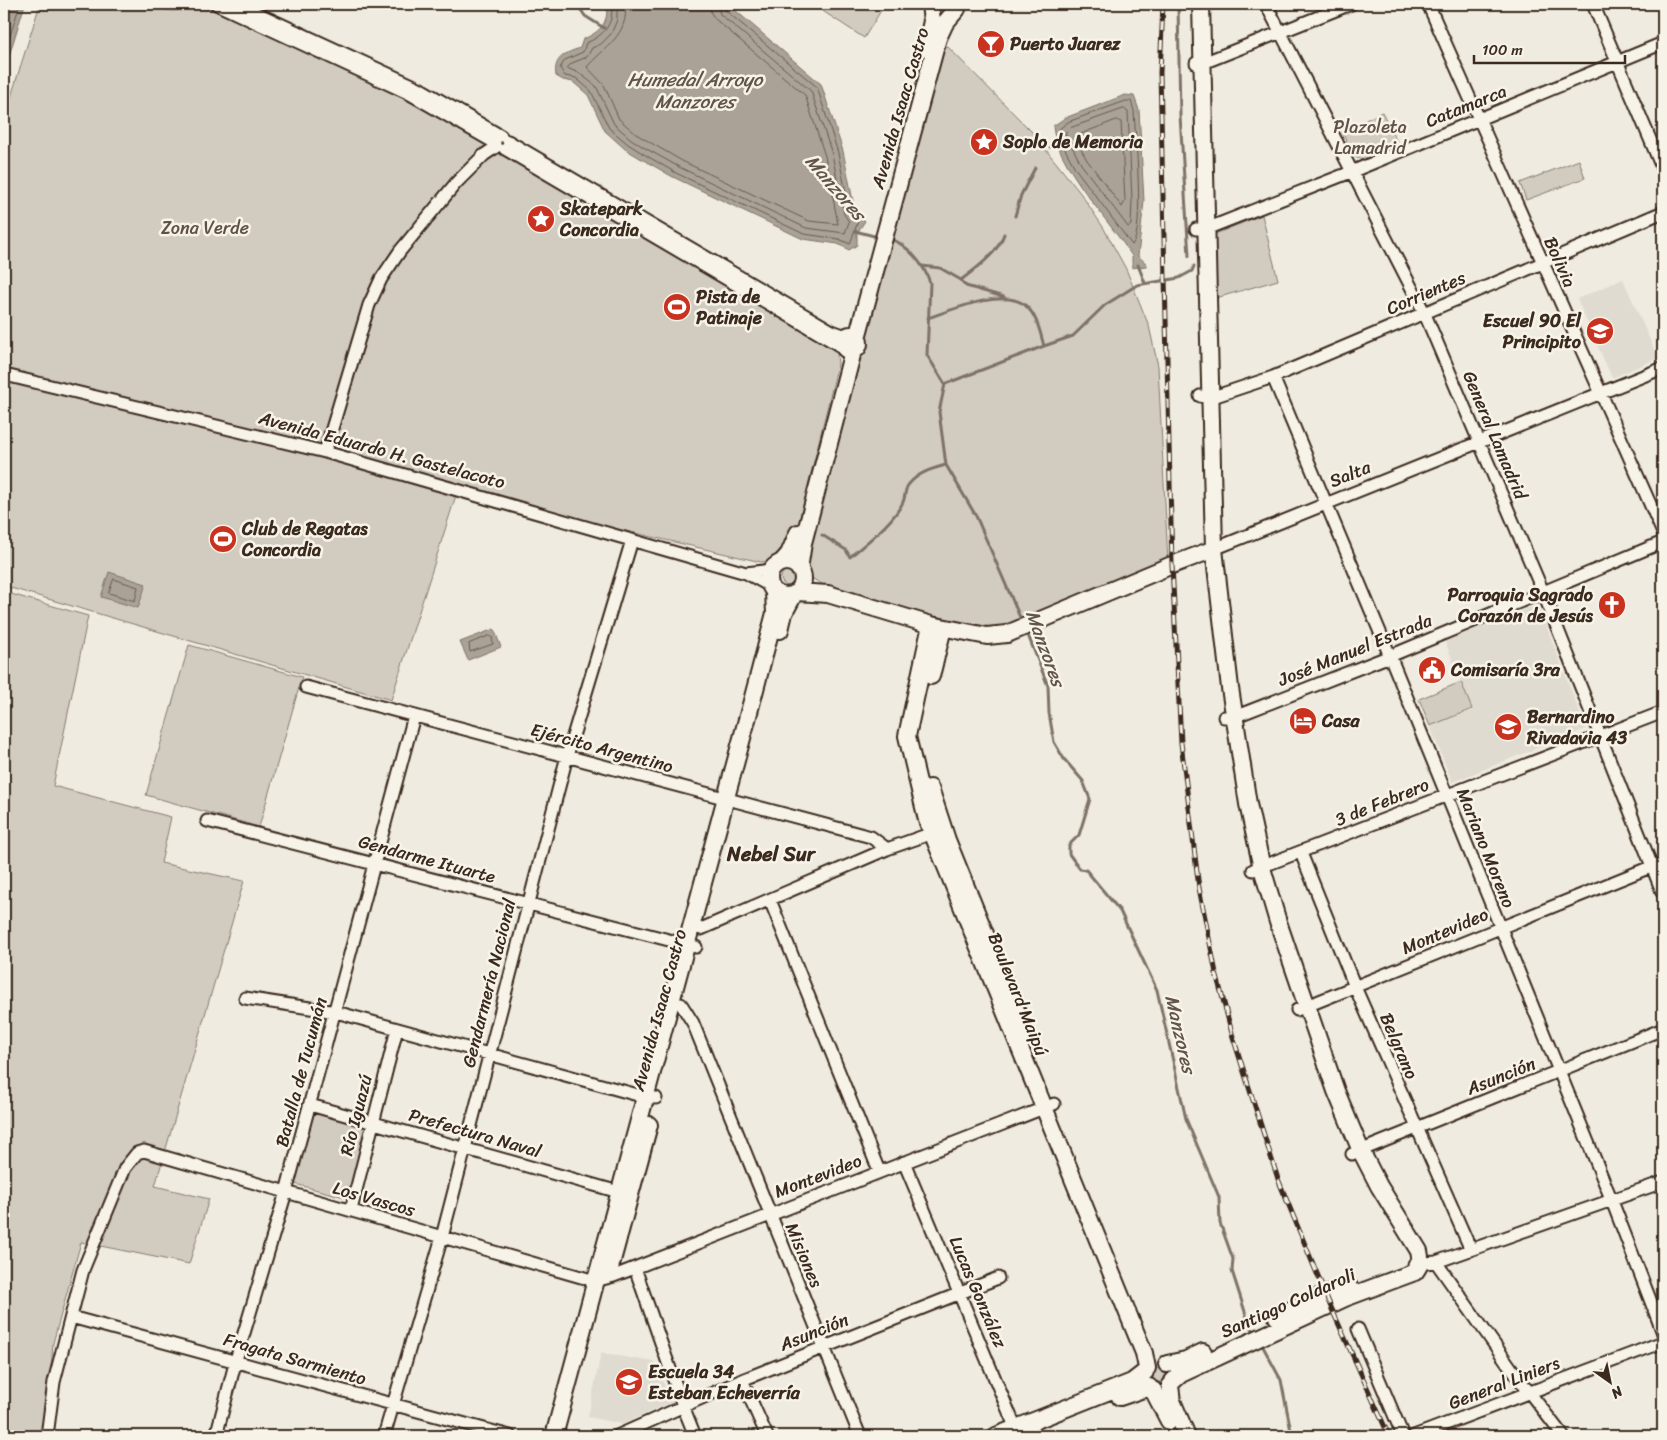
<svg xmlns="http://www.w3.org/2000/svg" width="1667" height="1440" font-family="Sriracha,sans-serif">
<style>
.built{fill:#e0dbd0}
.green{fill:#d1cbc0;stroke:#867a6f}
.water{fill:#aaa296;stroke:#7e7266}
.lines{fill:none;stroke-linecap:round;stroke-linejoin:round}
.shore{stroke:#675a4e;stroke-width:1}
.stream{stroke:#7e7266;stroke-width:3}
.street-casing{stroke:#3b2a1e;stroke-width:15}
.secondary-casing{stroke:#3b2a1e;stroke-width:20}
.street{stroke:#f7f3e8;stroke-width:11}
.secondary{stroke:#f7f3e8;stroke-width:16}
.rail-casing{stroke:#3b2a1e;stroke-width:5}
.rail{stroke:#f7f3e8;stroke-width:3;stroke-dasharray:9;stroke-linecap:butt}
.labels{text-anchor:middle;stroke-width:5;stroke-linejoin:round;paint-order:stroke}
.poi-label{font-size:18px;font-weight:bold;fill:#3b2a1e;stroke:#f7f3e8;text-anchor:start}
.street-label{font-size:18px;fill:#3b2a1e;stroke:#f7f3e8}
.park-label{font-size:18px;fill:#605246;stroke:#f7f3e8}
.water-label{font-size:19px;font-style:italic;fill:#625448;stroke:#f7f3e8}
.quarter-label{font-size:20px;font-weight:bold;fill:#3b2a1e;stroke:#f7f3e8}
</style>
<rect width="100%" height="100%" fill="#efebe0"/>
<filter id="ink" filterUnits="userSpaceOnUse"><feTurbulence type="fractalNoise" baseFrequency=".02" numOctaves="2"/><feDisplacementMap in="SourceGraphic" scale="10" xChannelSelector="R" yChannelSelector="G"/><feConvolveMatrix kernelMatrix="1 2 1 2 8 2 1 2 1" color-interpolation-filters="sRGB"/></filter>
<g filter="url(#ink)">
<path class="built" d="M1623,279L1658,358L1612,378L1577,299Z
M1538,604L1586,729L1452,782L1430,726L1471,709L1445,641Z
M601,1353L654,1362L672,1402L623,1424L588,1417Z"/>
<path class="green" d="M40,4H154C168,19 196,3 213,10C292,46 372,81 448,122L830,346L837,354L838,364L795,538L777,560L761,562L457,492L391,700L4,586V119Z
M812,4H885L864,38Z
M947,46L1031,131L1081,194L1103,227L1126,269L1149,326L1158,366L1168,562L997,629C952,632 872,601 827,587L813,579L806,564L858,357L864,348L863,339L943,49Z
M1382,112L1398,144L1364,161L1355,157L1342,132Z
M1579,160L1585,178L1526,200L1520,183Z
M1262,215L1278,280L1216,298L1215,234Z
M781 578a8 8 0 1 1 16 0a8 8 0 1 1-16 0Z
M4,592L88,616L53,786L171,817L161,863L244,881L155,1186L209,1199L189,1264L81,1242L53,1343L46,1436H4Z
M189,645L302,677L259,827L146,795Z
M1461,682L1472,709L1430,726L1419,699Z
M314,1112L367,1125L348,1198L295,1184Z
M1152 1375a7 7 0 1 1 14 0a7 7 0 1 1-14 0Z"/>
<path class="water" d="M4,4H25L4,72Z
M606,4H724L735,10L821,84L843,151L855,211L865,221L857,233V245L849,250L838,244L803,239L673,177L640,158L625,149L605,131L588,95L573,82L563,80L556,76C553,58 565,53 580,48L583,39C599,33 610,22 606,4Z
M1125,95L1134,96L1139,110L1144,201L1138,256L1147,264L1146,266L1132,268V256C1111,223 1055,163 1053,126L1065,118Z
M109,572L146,584L138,608L101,597Z
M494,629L501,647L468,660L460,642Z"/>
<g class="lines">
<path class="shore" d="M611,4C615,24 603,36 586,43L583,52L565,60L560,68L565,76L576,78L591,91L609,128L628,144L642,153L676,173L804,234L839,239L850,244L858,221L850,213L838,153L817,87L725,10L723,4
M617,4V20L611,34L601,44L592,48L587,57L572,63L567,68L579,73L596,86L614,124L631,139L645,148L679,167L806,228L845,233L849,222L844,214L832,154L811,91L720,14L717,4
M625,4C630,35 603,48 587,67L604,85L619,119L636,134L682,161L809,221L838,224L825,156L805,95L715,19L711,13L709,4
M4,55L20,4
M1126,101H1131L1134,111C1135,133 1145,232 1132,245L1075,168L1061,142L1058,130L1068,122Z
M1124,109L1128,112L1132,201L1131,225L1128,227L1081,164L1065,133L1070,128Z
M1117,120L1121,122L1125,201L1122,207L1087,160L1074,137Z
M114,579L138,587L135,601L109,593Z
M489,636L492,637L493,644L470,652L469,644Z"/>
<path class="stream" d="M577,4L585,16L604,28
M1178,4L1180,116L1189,256
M1050,147L1057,137
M1015,216L1021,195L1035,168
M855,231L878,237
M889,239C907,243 925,266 930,283L927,355L945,384L939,412L946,465L976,516L1022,622
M1138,265L1145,283
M922,266L940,268L961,280C978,267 998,253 1004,234
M961,280L966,286L1004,297
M928,318C951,310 1004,288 1025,305C1037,315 1040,332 1044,346L1073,336L1105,305L1137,285L1179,278L1192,271L1194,266
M945,384L1044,346
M822,535L846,550L850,557C866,543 894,522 903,502C906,496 904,489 909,484C919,472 932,469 946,465
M1026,630L1048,686L1049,713L1054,742L1064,759L1083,781L1090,799L1079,835L1069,845V854L1080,869L1086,870L1120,911L1157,990L1186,1119L1219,1197L1220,1223L1233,1259L1232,1271L1248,1321L1255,1333
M1261,1343L1281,1380L1292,1436"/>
<defs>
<path id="street" d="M216,4L410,94L495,143
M237,4L419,88L501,136
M1266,4L1424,312L1543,592L1663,894
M1428,4L1663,533
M1593,4L1663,170
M1196,63H1203L1351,4
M508,141L832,331L846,336
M505,149L844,348
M1196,229H1206L1351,172L1663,43
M5,375L325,452L746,573L770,586
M1273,377L1390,656L1612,1201L1663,1333
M1200,396L1210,398L1273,377L1663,212
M325,452L369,305L381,279L400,251L456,183L484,155L496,147
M1214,549L1663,368
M746,573L772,570
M306,687L871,837L887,849
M1224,717H1234L1390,656L1663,542
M207,821L696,947
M1301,853L1355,987L1471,1250
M1253,870L1663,712
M770,900L879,1171
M692,927L701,929L887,849L938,831
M245,998L336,1012L645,1097L656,1098
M681,1004L693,1023L860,1436
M1297,1010L1663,862
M310,1105L626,1194
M1352,1154L1663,1029
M904,1162L1019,1436
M351,1210L397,1029
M1436,1262L1516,1375L1563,1436
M1414,1264L1436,1262L1663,1182
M635,1268L683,1406L695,1436
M71,1317L510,1436
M1358,1329L1403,1436
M742,1380L767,1436
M47,1436L54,1382L83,1270L125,1168L137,1153L144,1151L595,1281L614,1276L1054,1104
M216,1436L236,1360L286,1192L414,716
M384,1436L442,1237L567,756L632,540
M617,1436L742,1380L998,1278
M1414,1436L1663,1342"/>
<path id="secondary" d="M926,48L932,21L930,4
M843 343a8 8 0 1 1 16 0a8 8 0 1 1-16 0Z
M857,338L938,38L945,23L957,9
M769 579a17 17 0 1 1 34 0a17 17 0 1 1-34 0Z
M781,563L789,554L798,533
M799,569L803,543L853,351
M797,592L828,594L931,625L987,636L1007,634L1172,565L1214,549
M931,625L907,736L927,820L1144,1353L1147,1368
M780,630L784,613L794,594
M931,676L943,628
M930,788L947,840L1026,1035
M610,1268L649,1125
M1277,1317L1325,1294L1349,1287
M1167,1364L1186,1360L1203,1352
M1173,1381L1181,1374L1345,1298L1415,1272C1421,1264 1421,1260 1419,1251L1379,1186L1361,1151L1336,1091L1278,922L1262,868L1248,804L1230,688L1214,549L1201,4
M1170,1386L1172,1401L1187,1436
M1153,1390L1169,1421
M1120,1397L1149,1387
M554,1436L752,701L775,613L774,592
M996,1436L1132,1382L1145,1372"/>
</defs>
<use href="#street" class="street-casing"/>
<use href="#secondary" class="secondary-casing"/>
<use href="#street" class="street"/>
<use href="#secondary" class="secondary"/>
<defs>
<path id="rail" d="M1163,4L1160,73L1172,565L1181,743L1199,888L1216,973L1233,1037L1278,1179L1330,1305L1389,1436"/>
</defs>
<use href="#rail" class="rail-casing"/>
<use href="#rail" class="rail"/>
</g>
</g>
<defs>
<symbol id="bar-disc" viewBox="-11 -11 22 22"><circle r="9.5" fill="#c8321e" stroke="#f7f3e8"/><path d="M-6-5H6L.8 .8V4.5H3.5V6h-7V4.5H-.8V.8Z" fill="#fff"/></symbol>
<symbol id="sight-disc" viewBox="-11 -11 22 22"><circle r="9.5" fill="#c8321e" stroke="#f7f3e8"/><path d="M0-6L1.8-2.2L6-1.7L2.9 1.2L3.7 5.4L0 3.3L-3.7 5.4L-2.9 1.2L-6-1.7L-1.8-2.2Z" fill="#fff"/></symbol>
<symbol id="stadium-disc" viewBox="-11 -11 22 22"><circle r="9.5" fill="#c8321e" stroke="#f7f3e8"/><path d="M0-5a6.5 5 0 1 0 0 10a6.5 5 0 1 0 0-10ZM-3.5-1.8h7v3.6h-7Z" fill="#fff"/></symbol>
<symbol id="school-disc" viewBox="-11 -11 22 22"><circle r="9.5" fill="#c8321e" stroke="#f7f3e8"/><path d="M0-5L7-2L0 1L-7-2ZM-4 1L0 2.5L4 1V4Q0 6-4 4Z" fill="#fff"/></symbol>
<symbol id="church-disc" viewBox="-11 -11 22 22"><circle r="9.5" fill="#c8321e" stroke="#f7f3e8"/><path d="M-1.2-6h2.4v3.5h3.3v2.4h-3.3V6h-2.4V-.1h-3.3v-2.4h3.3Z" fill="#fff"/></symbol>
<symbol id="civic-disc" viewBox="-11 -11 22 22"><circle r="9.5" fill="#c8321e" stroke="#f7f3e8"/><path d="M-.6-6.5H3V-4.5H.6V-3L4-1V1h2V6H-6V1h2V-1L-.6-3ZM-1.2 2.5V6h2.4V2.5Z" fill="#fff"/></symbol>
<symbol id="hotel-disc" viewBox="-11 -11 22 22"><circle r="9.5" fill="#c8321e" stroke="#f7f3e8"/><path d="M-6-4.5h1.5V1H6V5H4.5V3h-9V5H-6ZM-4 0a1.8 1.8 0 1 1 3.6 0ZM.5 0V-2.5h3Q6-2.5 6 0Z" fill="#fff"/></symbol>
</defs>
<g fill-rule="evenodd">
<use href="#bar-disc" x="975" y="28" width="32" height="32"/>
<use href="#sight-disc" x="968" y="126" width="32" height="32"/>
<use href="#sight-disc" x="525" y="203" width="32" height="32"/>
<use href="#stadium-disc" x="661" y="291" width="32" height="32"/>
<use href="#school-disc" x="1584" y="315" width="32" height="32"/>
<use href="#stadium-disc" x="207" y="523" width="32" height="32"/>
<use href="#church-disc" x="1596" y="589" width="32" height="32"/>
<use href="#civic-disc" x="1416" y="654" width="32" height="32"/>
<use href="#hotel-disc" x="1287" y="705" width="32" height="32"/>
<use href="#school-disc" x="1492" y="711" width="32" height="32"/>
<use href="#school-disc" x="613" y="1366" width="32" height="32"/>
</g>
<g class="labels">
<g class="poi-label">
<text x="1010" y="50">Puerto Juarez</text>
<text x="1003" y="148">Soplo de Memoria</text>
<text x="560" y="215">Skatepark<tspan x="560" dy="21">Concordia</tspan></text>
<text x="696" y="303">Pista de<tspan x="696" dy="21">Patinaje</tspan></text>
<text x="1581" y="327" text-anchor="end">Escuel 90 El<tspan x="1581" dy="21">Principito</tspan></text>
<text x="242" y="535">Club de Regatas<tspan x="242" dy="21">Concordia</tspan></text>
<text x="1593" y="601" text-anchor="end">Parroquia Sagrado<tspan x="1593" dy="21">Corazón de Jesús</tspan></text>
<text x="1451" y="676">Comisaría 3ra</text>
<text x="1527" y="723">Bernardino<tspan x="1527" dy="21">Rivadavia 43</tspan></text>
<text x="1322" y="727">Casa</text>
<text x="648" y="1378">Escuela 34<tspan x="648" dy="21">Esteban Echeverría</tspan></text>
</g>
<g class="street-label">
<text transform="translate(1466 106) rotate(-22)" y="6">Catamarca</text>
<text transform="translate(900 108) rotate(-74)" y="6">Avenida Isaac Castro</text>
<text transform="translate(1560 262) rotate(66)" y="6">Bolivia</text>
<text transform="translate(1426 293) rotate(-23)" y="6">Corrientes</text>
<text transform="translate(1495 435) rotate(67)" y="6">General Lamadrid</text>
<text transform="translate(382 450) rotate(15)" y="6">Avenida Eduardo H. Gastelacoto</text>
<text transform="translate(1350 474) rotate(-22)" y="6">Salta</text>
<text transform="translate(1355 650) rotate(-22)" y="6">José Manuel Estrada</text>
<text transform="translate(602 748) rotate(15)" y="6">Ejército Argentino</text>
<text transform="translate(1382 802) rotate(-22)" y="6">3 de Febrero</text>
<text transform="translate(1486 848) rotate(68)" y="6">Mariano Moreno</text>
<text transform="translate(427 859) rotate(15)" y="6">Gendarme Ituarte</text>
<text transform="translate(1445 931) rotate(-23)" y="6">Montevideo</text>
<text transform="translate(489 983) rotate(-76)" y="6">Gendarmería Nacional</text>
<text transform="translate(1018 994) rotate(68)" y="6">Boulevard Maipú</text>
<text transform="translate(659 1010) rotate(-75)" y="6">Avenida Isaac Castro</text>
<text transform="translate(1399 1046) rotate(67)" y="6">Belgrano</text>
<text transform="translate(301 1072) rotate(-75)" y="6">Batalla de Tucumán</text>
<text transform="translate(1501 1076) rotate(-22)" y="6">Asunción</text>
<text transform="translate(356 1115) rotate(-76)" y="6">Río Iguazú</text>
<text transform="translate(475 1133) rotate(16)" y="6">Prefectura Naval</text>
<text transform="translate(818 1176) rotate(-21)" y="6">Montevideo</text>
<text transform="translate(374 1199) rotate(16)" y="6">Los Vascos</text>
<text transform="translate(804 1255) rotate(67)" y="6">Misiones</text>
<text transform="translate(978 1292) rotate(67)" y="6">Lucas González</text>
<text transform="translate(1288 1303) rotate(-24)" y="6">Santiago Coldaroli</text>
<text transform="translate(814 1332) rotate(-22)" y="6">Asunción</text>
<text transform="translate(295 1359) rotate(16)" y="6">Fragata Sarmiento</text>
<text transform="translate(1504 1383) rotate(-21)" y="6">General Liniers</text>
</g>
<g class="park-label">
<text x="1370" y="133">Plazoleta<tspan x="1370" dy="21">Lamadrid</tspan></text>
<text x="205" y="234">Zona Verde</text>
</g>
<g class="water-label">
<text x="695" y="86">Humedal Arroyo<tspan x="695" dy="22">Manzores</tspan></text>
<text transform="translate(836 187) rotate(49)" y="7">Manzores</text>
<text transform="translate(1046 648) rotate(70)" y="7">Manzores</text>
<text transform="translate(1181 1034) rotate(77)" y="7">Manzores</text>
</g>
<g class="quarter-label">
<text x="771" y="861">Nebel Sur</text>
</g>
</g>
<rect width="1667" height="1440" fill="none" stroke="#f7f3e8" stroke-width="20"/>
<rect x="10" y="10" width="1647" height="1420" fill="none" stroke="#3b2a1e" stroke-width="2" filter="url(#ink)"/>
<g transform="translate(1610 1382) rotate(147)" stroke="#f7f3e8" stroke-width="4" paint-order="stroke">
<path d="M0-4L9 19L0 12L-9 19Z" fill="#3b2a1e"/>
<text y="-8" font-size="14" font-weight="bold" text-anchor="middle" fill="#3b2a1e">N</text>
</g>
<path d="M1474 55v8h151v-8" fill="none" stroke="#3b2a1e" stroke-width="2.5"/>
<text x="1482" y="55" font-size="15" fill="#3b2a1e" stroke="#f7f3e8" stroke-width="4" paint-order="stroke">100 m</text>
</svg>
